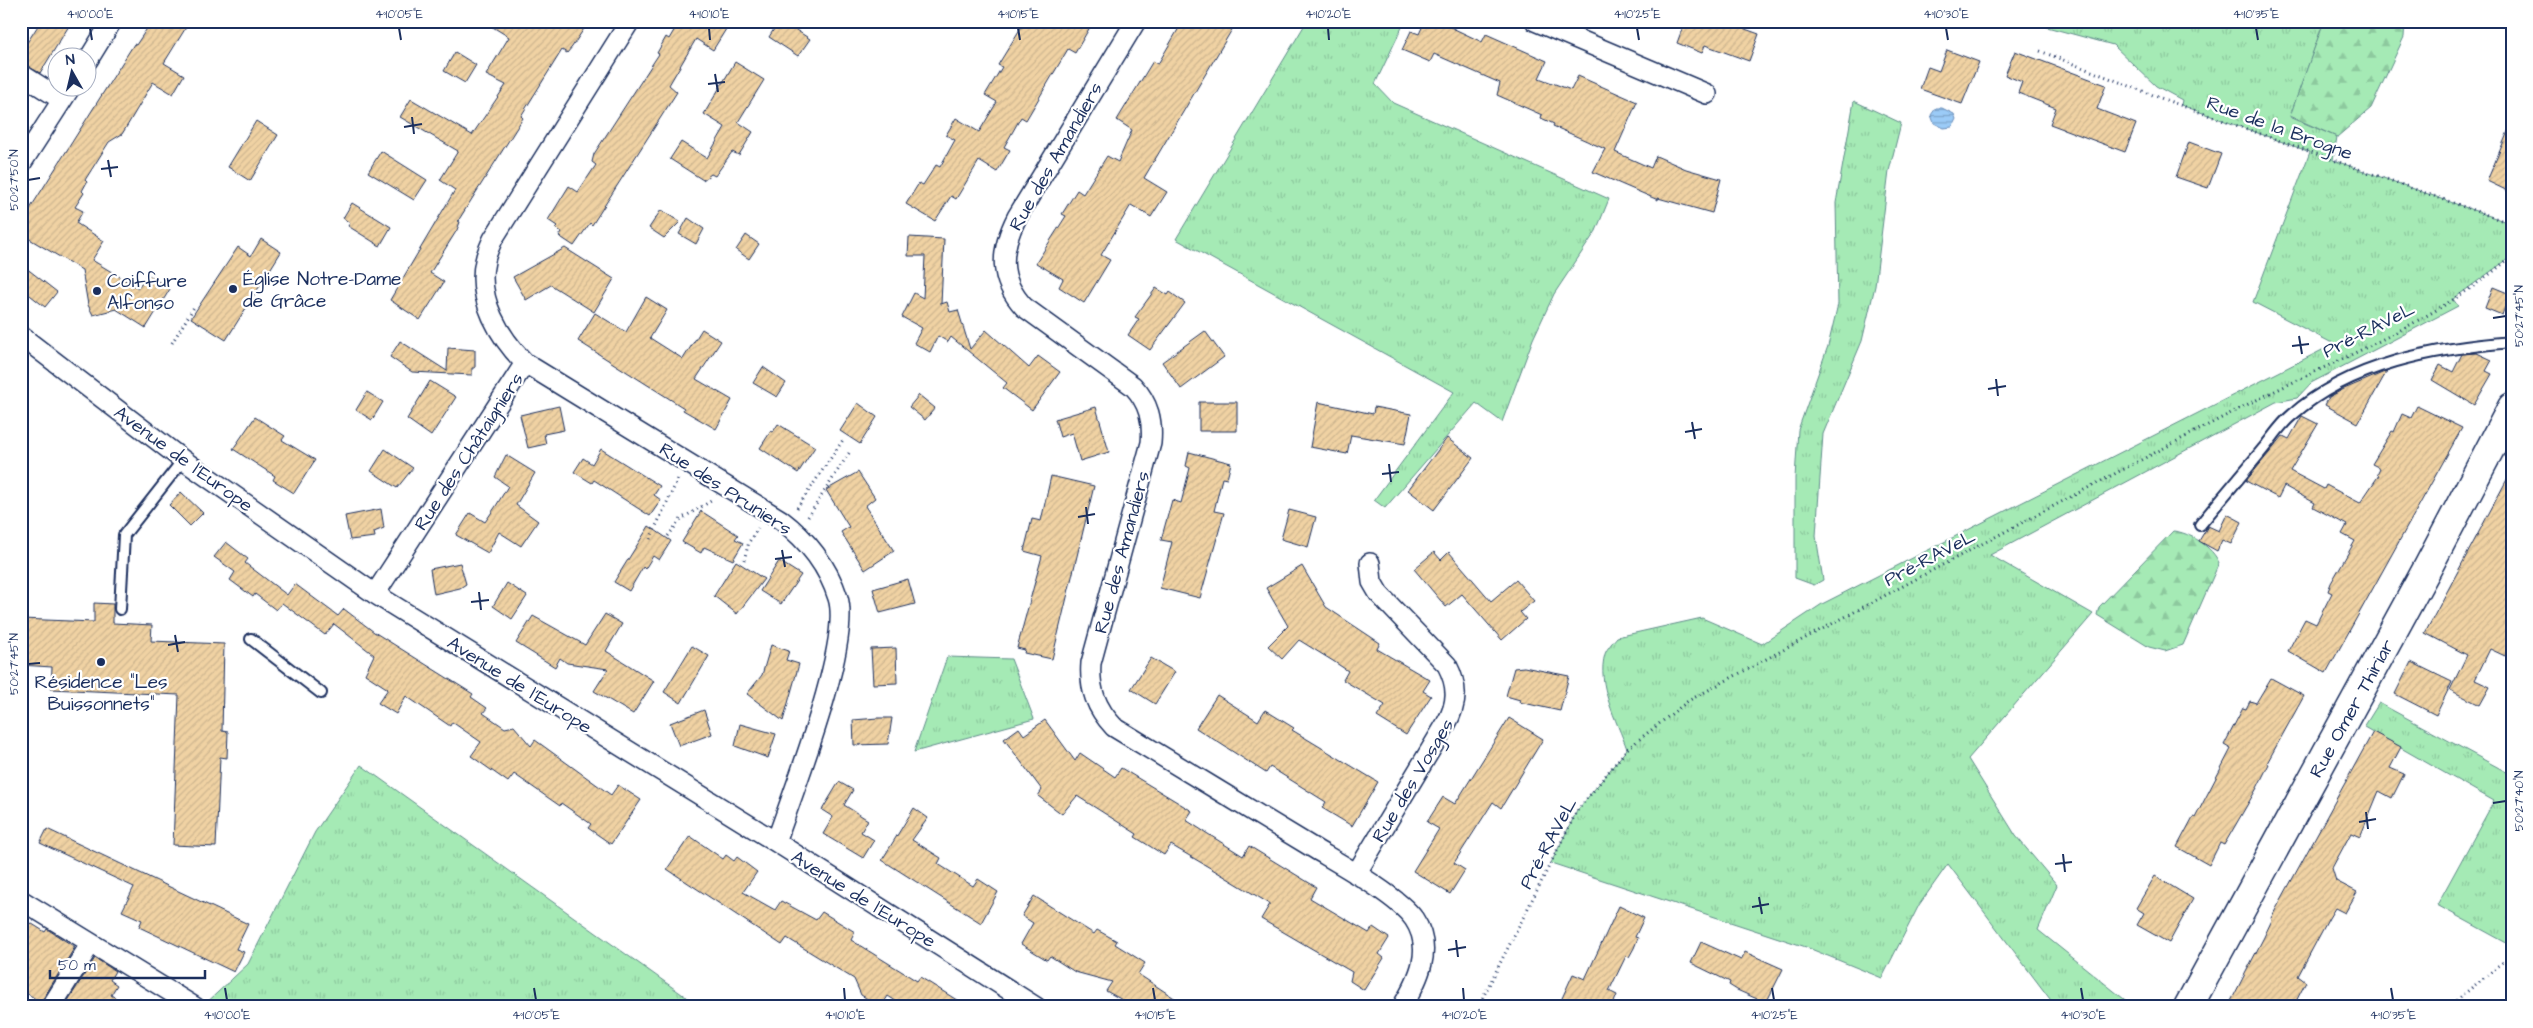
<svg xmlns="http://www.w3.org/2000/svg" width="2533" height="1028" font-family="'Architects Daughter',sans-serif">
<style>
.grass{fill:url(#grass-tufts);stroke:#608c8a}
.forest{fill:url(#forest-firs);stroke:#608c8a}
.water{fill:url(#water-rules);stroke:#688dba}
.building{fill:url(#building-hatch);stroke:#1b2f5e}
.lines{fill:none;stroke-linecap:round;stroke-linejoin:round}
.lane-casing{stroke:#1b2f5e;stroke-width:14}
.street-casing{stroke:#1b2f5e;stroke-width:22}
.secondary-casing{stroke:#1b2f5e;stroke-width:31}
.path{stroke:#1b2f5e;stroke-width:3;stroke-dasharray:1 4;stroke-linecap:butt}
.lane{stroke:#fff;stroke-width:10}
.street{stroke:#fff;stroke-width:19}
.secondary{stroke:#fff;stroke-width:28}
.ticks{fill:none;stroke:#1b2f5e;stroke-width:2}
.poi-dot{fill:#1b2f5e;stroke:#fff;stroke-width:2}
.labels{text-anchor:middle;stroke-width:4.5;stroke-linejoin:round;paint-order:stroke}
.street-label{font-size:19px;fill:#1b2f5e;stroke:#fff}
.poi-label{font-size:19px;fill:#1b2f5e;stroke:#fff;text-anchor:start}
.neatline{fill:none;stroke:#1b2f5e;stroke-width:2}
.ticks-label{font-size:12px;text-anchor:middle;fill:#1b2f5e}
</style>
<defs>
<pattern id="grass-tufts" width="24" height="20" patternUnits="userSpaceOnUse" patternTransform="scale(1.25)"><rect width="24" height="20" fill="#a5eab5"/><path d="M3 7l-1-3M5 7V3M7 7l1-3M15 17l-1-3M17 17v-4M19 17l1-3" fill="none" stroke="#8dc99e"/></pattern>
<pattern id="forest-firs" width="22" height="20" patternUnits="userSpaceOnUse" patternTransform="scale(1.25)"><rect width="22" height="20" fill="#a5eab5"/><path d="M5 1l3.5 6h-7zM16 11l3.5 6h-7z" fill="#8dc99e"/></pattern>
<pattern id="water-rules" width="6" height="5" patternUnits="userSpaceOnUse" patternTransform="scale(1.25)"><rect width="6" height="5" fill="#9bcbf7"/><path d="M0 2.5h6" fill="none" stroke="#7ea5cb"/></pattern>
<pattern id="building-hatch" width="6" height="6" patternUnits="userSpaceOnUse" patternTransform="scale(1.25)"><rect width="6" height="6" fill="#f0d2a3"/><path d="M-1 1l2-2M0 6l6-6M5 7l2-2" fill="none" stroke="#cdb58f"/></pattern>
</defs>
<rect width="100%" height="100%" fill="#fff"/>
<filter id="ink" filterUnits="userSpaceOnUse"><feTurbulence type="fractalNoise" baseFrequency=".02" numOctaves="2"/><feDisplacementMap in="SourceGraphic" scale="10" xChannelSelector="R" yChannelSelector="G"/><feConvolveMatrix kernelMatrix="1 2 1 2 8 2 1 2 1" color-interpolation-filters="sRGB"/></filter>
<g filter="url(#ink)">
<path class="grass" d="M1307,21H1405L1375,84L1393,103L1609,199L1596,231L1554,294L1533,339L1502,422L1476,403L1385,508L1374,500L1454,392L1176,239Z
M2025,21H2324L2290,117L2337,137L2333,160L2512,224V256L2453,299L2458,306L2311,383L2297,398L2276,402L1990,555L2093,614L1968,759L2016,836L2057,885L2038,930L2134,1007H2056L1948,864L1919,905L1882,978L1806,947L1551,863L1577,811L1627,749C1617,721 1596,684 1605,654C1607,648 1613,642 1617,637L1702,618L1762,644L1822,604L2334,344L2253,302L2310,152L2181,105L2182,100L2156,86L2113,45Z
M1854,101L1901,123L1889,171L1875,286L1862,341L1823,434L1816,536L1823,580L1814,585L1795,578V478L1798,430L1828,346L1838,304L1836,203Z
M947,657L1011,659L1034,719L914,752Z
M2379,703L2512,775V946L2437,905L2494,801L2364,727Z
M361,765L700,1007H202L248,964L315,832Z"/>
<path class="forest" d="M2324,21H2405L2404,37L2371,108L2337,137L2290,116Z
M2173,531C2189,532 2213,547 2219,563L2183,645L2165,651L2149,647L2097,615L2099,607Z"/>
<path class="water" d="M1936,108H1942L1954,114L1956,119L1952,127L1944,128L1934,123L1931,115Z"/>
<path class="building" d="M41,21H72L40,73L21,63V52Z
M152,21H190L164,63L184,75L173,94L153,82L127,126L122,134L109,142L85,180L87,182L82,191L84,193L75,207L83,211L76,223L104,241L92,260L138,288L147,274L170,289L146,328L116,309L93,315L88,305L82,270L21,234V223L134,44L136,45Z
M483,21H589L572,47L567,53L562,50L521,116L523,118L458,221L460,222L457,230L430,273L444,282L420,320L390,300L455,190L440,180L458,151L400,117L411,99L472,135L506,85L486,75L509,37Z
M666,21H731L713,50L696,39L669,85L677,92L592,225L590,223L574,246L559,236L562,232L555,228L557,226L548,220L569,186L578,192L596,165L592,162L594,154L655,60L659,54L657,53L666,37L669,39L676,27Z
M779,21H782L810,39L798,56L769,37Z
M1025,21H1080L1090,27L1075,53L1068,49L1026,120L1021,117L1004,147L1010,150L997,172L979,161L956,199L951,196L935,221L906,204L919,183L923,185L936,165L940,167L955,140L946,135L956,118L979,132L997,102L985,95L1002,67L998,65Z
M1183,21H1237L1144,178L1167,192L1151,217L1131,205L1101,255L1110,260L1084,303L1059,287L1063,279L1036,263L1066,216L1062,214L1077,190L1083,194L1107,156L1118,162L1132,130L1117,120L1153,61L1158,64Z
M1425,21H1448L1446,25L1482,42L1486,34L1547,61L1539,78L1571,90L1578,76L1637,102L1615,152L1651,168L1656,156L1686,169L1721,179L1712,213L1658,198V200L1593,172L1605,149L1553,126L1554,124L1541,118L1542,115L1497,95L1500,83L1434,54L1430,62L1402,50L1411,31L1419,34Z
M1685,21H1723L1759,34L1749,61L1705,45L1702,53L1677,43Z
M1947,50L1979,62L1962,104L1920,89L1928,67L1939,71Z
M2015,51L2106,85L2097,109L2136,124L2125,152L2050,124L2056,108L2018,93L2022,82L2005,75Z
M455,52L476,65L465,83L444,71Z
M735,62L764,80L738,122L753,132L739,155L732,152L715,176L711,174L703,180L670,159L681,142L707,158L725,127L704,114Z
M256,121L278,135L250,181L228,167Z
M2512,122V193L2487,181Z
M2189,142L2221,154L2208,188L2176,177Z
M381,151L427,180L414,200L368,172Z
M352,203L391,227L380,246L348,226L350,223L343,218Z
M661,210L680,222L664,238L649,228Z
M688,218L704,229L696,244L679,234Z
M746,235L759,244L749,259L736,250Z
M909,237L944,239L941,304L947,302L950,312L958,310L970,349L986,330L1029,368L1038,356L1060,372L1032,410L1003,388L1007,383L951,337L948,342L938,336L930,352L914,343L922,328L902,317L914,293L923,298L925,256H908Z
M261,239L281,252L226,340L191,318L238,247L251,256Z
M565,248L614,279L594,312L551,285L526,300L513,277Z
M21,264L57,292L45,307L21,288Z
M2493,287L2510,294L2502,315L2485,308Z
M1156,288L1168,295L1170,292L1185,303L1150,350L1128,335L1139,319L1135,317Z
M646,297L667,310L650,338L683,359L702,329L721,341L696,379L732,400L716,429L683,410L684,408L578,341L595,313L626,332Z
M1205,331L1224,357L1181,389L1162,362Z
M400,341L447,371L448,348L475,350V368H472V375L412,372L390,357Z
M2477,353L2492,360L2486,371L2492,374L2474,405L2432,380L2440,365L2453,372L2462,354Z
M763,367L786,383L777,397L753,383Z
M2387,371L2358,423L2325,405L2329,397L2344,389Z
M430,381L456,397L431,436L407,419Z
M367,392L383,402L372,420L356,410Z
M919,395L935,408L925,420L909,407Z
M1199,402H1237V431H1199Z
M1318,402L1373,414L1374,407L1411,414L1405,444L1351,435L1347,454L1310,447Z
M858,403L877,417L860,444L840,431Z
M559,406L564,430L544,434L546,444L528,448L520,415Z
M2417,406L2462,428L2326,673L2288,651L2305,619L2316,624L2332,593L2328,591L2331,583L2355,541L2342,534L2347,525L2313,507L2315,503L2284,486L2278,498L2246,481L2283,436L2289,439L2302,416L2318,424L2290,471L2324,489L2326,485L2360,503L2379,475L2377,474L2380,468L2372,464L2392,431L2394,432L2402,414L2411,418Z
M1096,407L1109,452L1080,461L1072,433L1060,437L1055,419Z
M255,417L285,436L282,440L315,460L294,493L273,480L275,476L233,449Z
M778,424L815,447L798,473L760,448L771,431L773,432Z
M1447,438L1473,458L1434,510L1408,490Z
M385,449L413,468L397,488L371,471Z
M601,449L660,486L654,495L661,500L650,516L594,480L592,483L574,472L583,458L592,464Z
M1189,452L1231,463L1227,479L1222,478L1214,511L1224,513L1200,598L1160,588L1172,542L1161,540L1172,500L1181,503L1190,468L1186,466Z
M506,455L535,473L516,505L538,521L521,546L499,532L488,553L456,535L470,513L485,522L496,506L508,486L495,477Z
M2512,470V642L2505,656L2490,649L2475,680L2490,687L2480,705L2450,690L2467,655L2425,633Z
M858,472L875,498L865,506L894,551L865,570L841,532L849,527L826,490Z
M1051,476L1094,486L1052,659L1024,653L1025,650L1017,648L1042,556L1024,551L1032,519L1041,521Z
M181,492L203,513L190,526L169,505Z
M381,509L384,528L374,532L375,537L350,540L345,516Z
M1289,510L1316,517L1308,547L1281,539Z
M701,511L738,535L735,539L743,543L733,560L704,547L701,553L682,542Z
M2227,514L2242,522L2231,544L2222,540L2217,551L2199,541L2208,526L2219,531Z
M649,526L671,541L659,560L653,556L645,569L643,567L629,591L614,582Z
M226,542L248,559L245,563L287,595L295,584L338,616L344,609L374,632L473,694L471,697L487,708L483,713L505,728L514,726L531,746L535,740L611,795L618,785L641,800L611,844L588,828L591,824L561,803L560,806L514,774L508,782L471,756L481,742L452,722L450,726L406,696L396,714L378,703L388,689L365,674L374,655L334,624L325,635L282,603L276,610L255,594L253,597L230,580L235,572L214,557Z
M1434,552L1441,560L1449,552L1491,601L1516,580L1534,601L1520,612L1526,619L1502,640L1462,594L1446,607L1414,569Z
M736,561L764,579L737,614L714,596Z
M779,561L801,575L781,604L760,591Z
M460,563L466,584L460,588L434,594L430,569Z
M1302,566L1326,607L1380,643L1377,649L1430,680L1423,691L1431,696L1406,735L1377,717L1385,705L1343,680L1348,671L1333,661L1299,640L1282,659L1268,646L1288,626L1266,588Z
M908,579L915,604L880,613L873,589Z
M507,583L527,596L512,619L493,606Z
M94,603L113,604V623L152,625L151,641L224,644L222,731L228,732L227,758L220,757L216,847L173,845L179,695L51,689L52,667L21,665V619L94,622Z
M605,614L622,624L606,651L654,681L633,714L594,691L608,669L567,663L560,658L555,667L516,643L533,616L585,645Z
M771,645L789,651L786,660L799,664L783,721L747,694L762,675Z
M692,646L709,656L681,703L664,692Z
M896,648L897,683L873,684L871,649Z
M1151,658L1175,672L1155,704L1131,689Z
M2411,662L2452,682L2436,715L2395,694Z
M1524,667L1569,676L1560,711L1519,702L1520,700L1506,696L1514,668Z
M2271,678L2304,696L2267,763L2269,764L2257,788L2224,845L2220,843L2209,865L2177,847L2193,817L2195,818L2231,749L2224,745L2243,708L2246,709L2250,701L2256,703Z
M1217,695L1258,721L1265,710L1294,728L1292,730L1378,782L1352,826L1322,808L1326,802L1270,767L1266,773L1196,728Z
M704,710L712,734L679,746L670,723Z
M878,718H892L888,744L854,745L853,720Z
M1509,718L1543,739L1501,808L1493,802L1454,863L1465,870L1450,894L1413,871L1439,829L1427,822L1443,797L1455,804Z
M1045,720L1075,761L1080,753L1115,777L1121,768L1192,811L1186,820L1208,834L1243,856L1249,846L1316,887L1310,898L1369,933L1373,927L1389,938L1379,954L1384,958L1364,990L1350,981L1352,972L1261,919L1270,904L1212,869L1171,845L1164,855L1135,837L1137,834L1077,796L1062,814L1038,796L1042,790L1004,739L1019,728L1024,735Z
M740,724L776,734L768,758L735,746Z
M2373,732L2401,747L2390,768L2404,774L2392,798L2379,791L2360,837L2351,833L2332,868L2336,881L2357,892L2345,913L2335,908L2329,918L2298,976L2306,982L2293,1007H2228L2264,937L2272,920L2271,918Z
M839,782L853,790L844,805L868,820L861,832L874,840L863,858L823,834L833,817L822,810Z
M914,808L928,818L912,840L941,858L938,864L973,886L978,879L998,892L981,923L882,860Z
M47,829L248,924L236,949L244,952L234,972L139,927L142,920L122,911L134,887L40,843Z
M690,836L723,859L726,855L734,861L737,857L757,872L743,892L775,910L781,901L816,920L822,912L855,932L851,940L917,981L920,977L968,1007H905L888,996L881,1007L861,995L854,979L787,938L782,945L667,869Z
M2155,876L2193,899L2169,943L2137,925L2144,913L2136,908Z
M1034,896L1094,934L1097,930L1117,941L1115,944L1145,963L1138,974L1188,1007H1135L1106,991L1112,982L1075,972L1050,956L1047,960L1021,944L1033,923L1022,916Z
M1619,906L1644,918L1635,937L1638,938L1634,948L1629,957L1626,956L1609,991L1617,995L1612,1007H1558L1573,974L1585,979Z
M21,917L45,932L47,929L75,947L41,1002L21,990Z
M1701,942L1741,960L1745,952L1783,969L1766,1003L1737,990L1729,985L1730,982L1691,963Z
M95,958L115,971L110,980L117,985L111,995L130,1007H64Z"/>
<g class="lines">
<defs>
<path id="lane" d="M2200,525C2220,500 2242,475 2263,449C2272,438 2281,424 2292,415C2351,363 2436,348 2512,342
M120,609L124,535L183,460
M251,639L321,693"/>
<path id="street" d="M630,21L493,239C490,246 486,254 485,261C476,299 500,338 525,363L781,520C806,539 828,566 838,598C852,643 793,792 776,842
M1136,21L1017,217C1000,250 998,279 1024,307L1133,386C1149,403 1153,421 1151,443L1091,663C1089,689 1096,708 1114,727C1181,768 1248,808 1315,849C1340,864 1398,896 1414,919C1434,949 1419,979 1402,1007
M1535,21L1707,94
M88,60L112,21
M21,74L62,100
M21,164L70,88
M21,336L183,460L375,594L776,842L1036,1007
M375,594L525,363
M1356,874L1446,724C1458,703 1458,686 1447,665L1379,594L1372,582L1370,563
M21,900L195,1007
M51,1007L91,943"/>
<path id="secondary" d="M2188,1007L2428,567L2512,407"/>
</defs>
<use href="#lane" class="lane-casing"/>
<use href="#street" class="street-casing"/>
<use href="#secondary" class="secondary-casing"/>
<path class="path" d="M2040,51L2163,99L2512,224
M172,343L194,307
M797,508L843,440
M808,517L851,450
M668,536L681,519L711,501
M650,539L678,479
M744,560L749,542L758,528
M1478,1007L1577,811L1627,749L1688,701C1869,604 2050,507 2233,412C2326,363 2432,326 2512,256
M2448,1007L2512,955"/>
<use href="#lane" class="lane"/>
<use href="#street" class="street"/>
<use href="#secondary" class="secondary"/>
</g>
</g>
<path class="ticks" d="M90,28L92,40M399,28L401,40M709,28L710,40M1018,28L1020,40M1328,28L1329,40M1637,28L1639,40M1946,28L1948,40M2256,28L2258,40M715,74L718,92M708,84L725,82M412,117L414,134M404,127L422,124M108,160L111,177M101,169L118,167M28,180L40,178M2493,318L2506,316M2299,336L2302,354M2292,346L2309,344M1996,379L1998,396M1988,389L2006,386M1692,422L1695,439M1685,432L1702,429M1389,464L1391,482M1382,474L1399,472M1086,507L1088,524M1078,517L1095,514M782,550L785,567M775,559L792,557M479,592L481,610M471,602L489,600M175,635L178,652M168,645L185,642M28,664L40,663M2493,803L2506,801M2366,812L2368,829M2359,822L2376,819M2063,854L2065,872M2055,864L2072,862M1759,897L1762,914M1752,907L1769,904M1456,940L1458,957M1448,950L1466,947M225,988L227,1000M534,988L536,1000M844,988L845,1000M1153,988L1155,1000M1463,988L1464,1000M1772,988L1774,1000M2081,988L2083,1000M2391,988L2393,1000"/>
<g class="poi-dot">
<circle cx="233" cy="289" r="5"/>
<circle cx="97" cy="291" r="5"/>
<circle cx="101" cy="662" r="5"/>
</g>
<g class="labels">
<g class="street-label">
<text transform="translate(2280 127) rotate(20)" y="7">Rue de la Brogne</text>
<text transform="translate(1055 156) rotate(-60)" y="7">Rue des Amandiers</text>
<text transform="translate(2368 329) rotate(-27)" y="7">Pré-RAVeL</text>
<text transform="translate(468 451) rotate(-57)" y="7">Rue des Châtaigniers</text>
<text transform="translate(184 458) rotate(36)" y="7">Avenue de l'Europe</text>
<text transform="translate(726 488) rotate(33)" y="7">Rue des Pruniers</text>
<text transform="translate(1121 552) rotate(-75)" y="7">Rue des Amandiers</text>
<text transform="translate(1929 557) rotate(-28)" y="7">Pré-RAVeL</text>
<text transform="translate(520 684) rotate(32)" y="7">Avenue de l'Europe</text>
<text transform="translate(2351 708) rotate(-61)" y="7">Rue Omer Thiriar</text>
<text transform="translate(1412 780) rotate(-59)" y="7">Rue des Vosges</text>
<text transform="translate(1547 843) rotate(-62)" y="7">Pré-RAVeL</text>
<text transform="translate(864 898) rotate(32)" y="7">Avenue de l'Europe</text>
</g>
<g class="poi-label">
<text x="243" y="285">Église Notre-Dame<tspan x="243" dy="22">de Grâce</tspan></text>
<text x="107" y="287">Coiffure<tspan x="107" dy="22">Alfonso</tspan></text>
<text x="101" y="688" text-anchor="middle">Résidence "Les<tspan x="101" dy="22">Buissonnets"</tspan></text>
</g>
</g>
<rect width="2533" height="1028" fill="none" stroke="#fff" stroke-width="55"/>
<g transform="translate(72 72) rotate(352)"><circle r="24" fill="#ffffff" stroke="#a4acbf"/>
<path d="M0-4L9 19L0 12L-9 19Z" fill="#1b2f5e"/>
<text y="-8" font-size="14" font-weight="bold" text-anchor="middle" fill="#1b2f5e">N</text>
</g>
<path d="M50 970v8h155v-8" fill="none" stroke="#1b2f5e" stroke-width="2.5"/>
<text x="58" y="970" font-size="15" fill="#1b2f5e" stroke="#ffffff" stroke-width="4" paint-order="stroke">50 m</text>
<rect x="28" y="28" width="2478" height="972" class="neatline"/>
<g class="ticks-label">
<text x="90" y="18">4°10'00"E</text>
<text x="399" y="18">4°10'05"E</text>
<text x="709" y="18">4°10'10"E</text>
<text x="1018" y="18">4°10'15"E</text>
<text x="1328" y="18">4°10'20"E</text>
<text x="1637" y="18">4°10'25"E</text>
<text x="1946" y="18">4°10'30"E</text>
<text x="2256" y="18">4°10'35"E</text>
<text transform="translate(14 180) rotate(-90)" y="4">50°27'50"N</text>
<text transform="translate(2519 316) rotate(-90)" y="4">50°27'45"N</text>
<text transform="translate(14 664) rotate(-90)" y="4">50°27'45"N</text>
<text transform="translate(2519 801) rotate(-90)" y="4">50°27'40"N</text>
<text x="227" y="1019">4°10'00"E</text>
<text x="536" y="1019">4°10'05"E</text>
<text x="845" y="1019">4°10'10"E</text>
<text x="1155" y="1019">4°10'15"E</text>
<text x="1464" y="1019">4°10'20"E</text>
<text x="1774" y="1019">4°10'25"E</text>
<text x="2083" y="1019">4°10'30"E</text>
<text x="2393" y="1019">4°10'35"E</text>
</g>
</svg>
